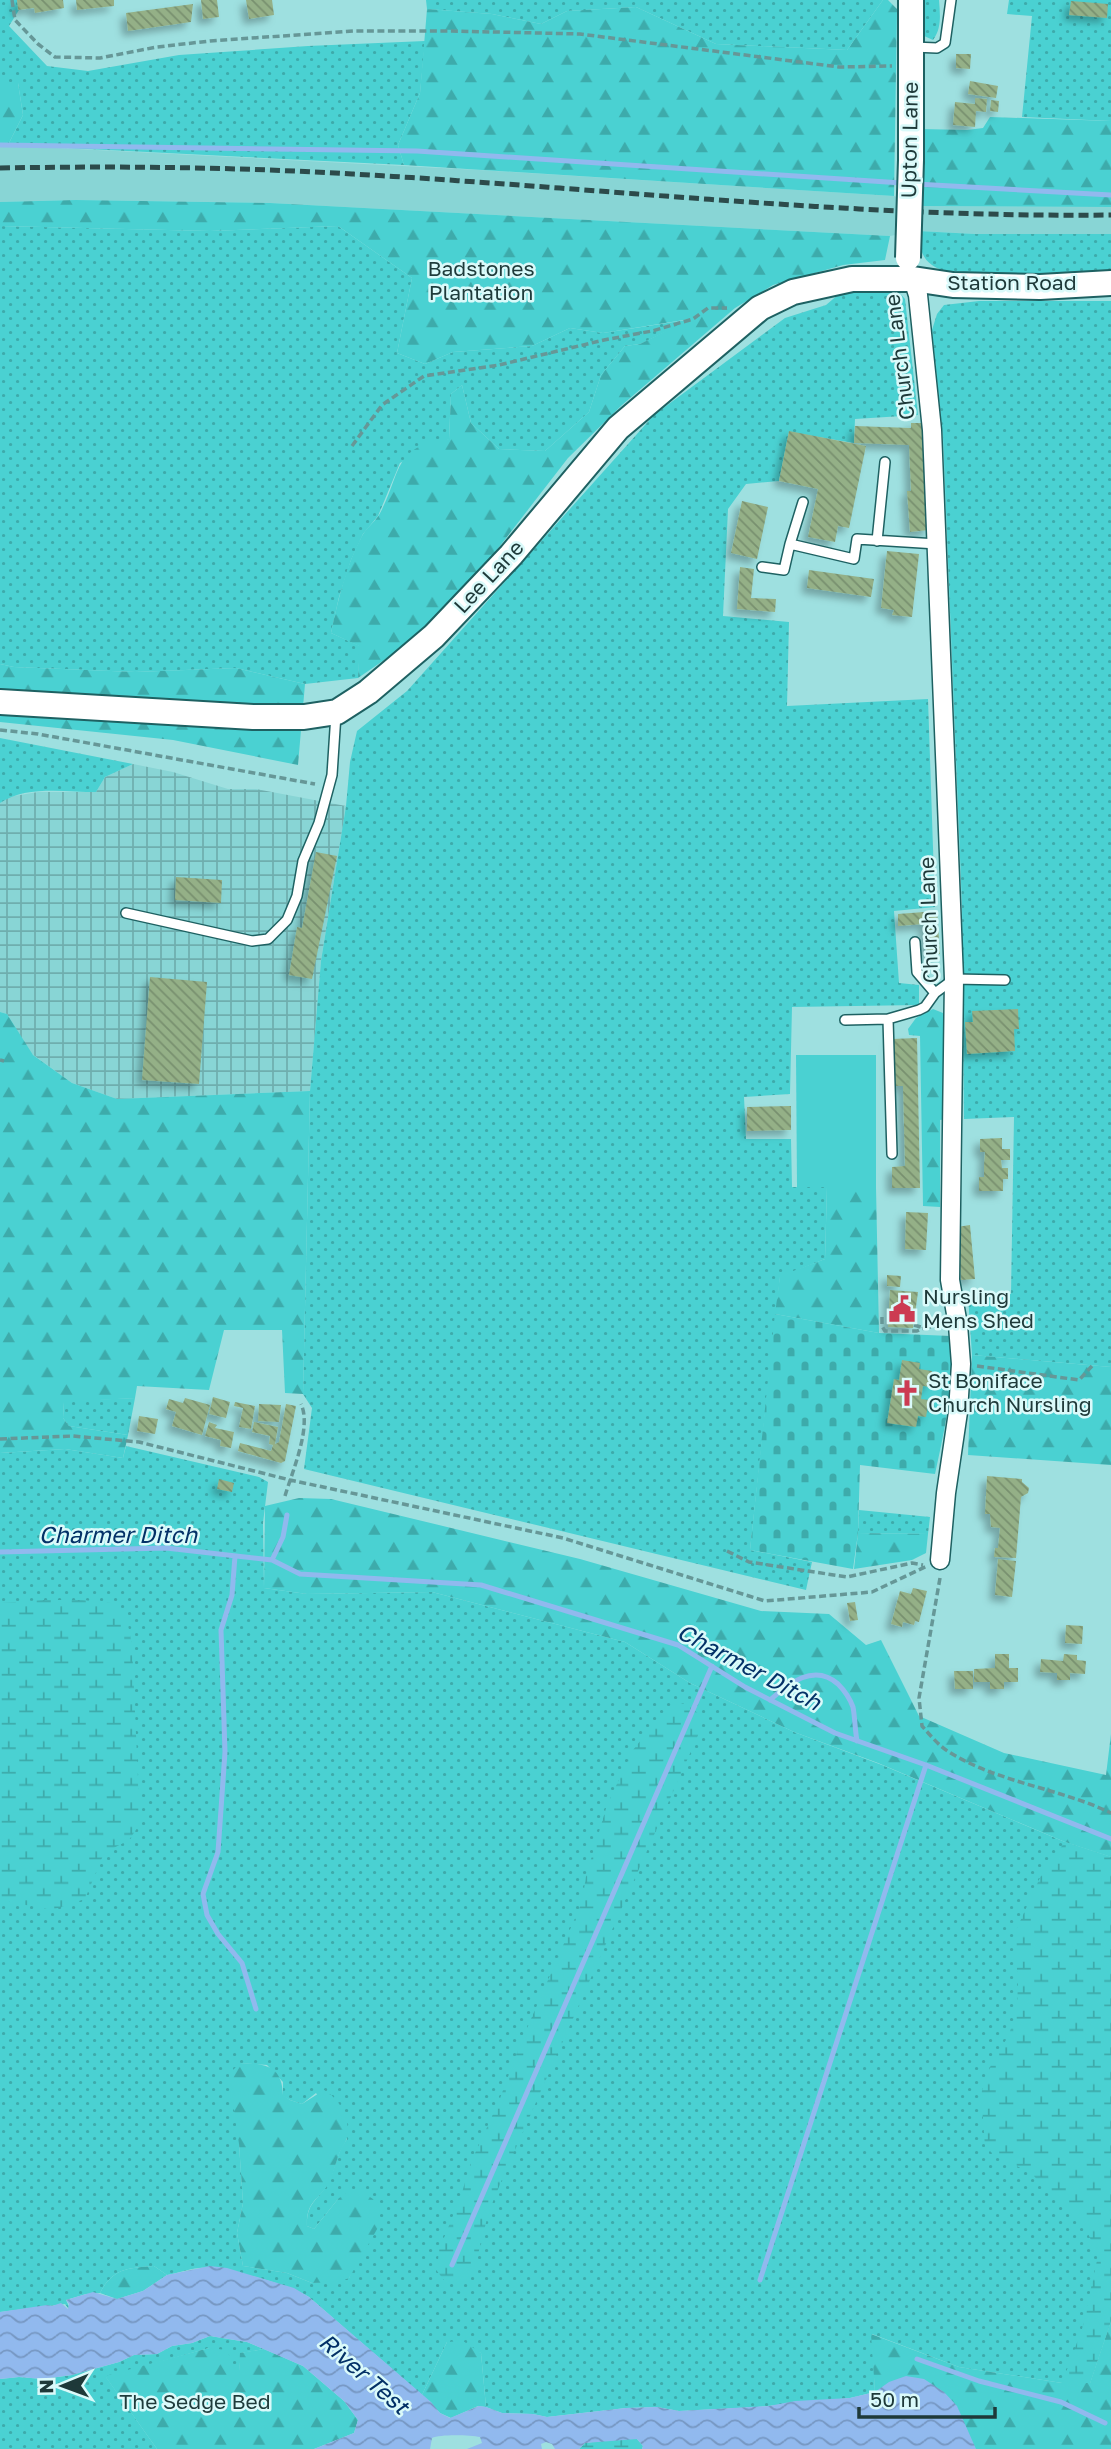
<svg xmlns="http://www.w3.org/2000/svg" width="1111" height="2449" font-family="'Golos Text',sans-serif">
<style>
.built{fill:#88d5d5}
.industrial{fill:url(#industrial-grid)}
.grass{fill:url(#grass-dots);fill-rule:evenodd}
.forest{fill:url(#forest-firs)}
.wetland{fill:url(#wetland-marsh)}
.cemetery{fill:url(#cemetery-stones)}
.pitch{fill:#4ad1d2}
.water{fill:url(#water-waves)}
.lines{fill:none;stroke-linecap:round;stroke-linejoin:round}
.stream{stroke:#91b9ee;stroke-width:5}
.building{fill:url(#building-back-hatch);filter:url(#shadow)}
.lane-casing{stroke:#1e6162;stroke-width:12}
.street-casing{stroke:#1e6162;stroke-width:21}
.secondary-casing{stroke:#1e6162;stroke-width:28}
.path{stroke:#669797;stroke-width:3.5;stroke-dasharray:7 3.5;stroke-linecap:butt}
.lane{stroke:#fff;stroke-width:9}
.street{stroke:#fff;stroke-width:18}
.secondary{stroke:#fff;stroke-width:24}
.rail{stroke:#2c4b4b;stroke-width:5;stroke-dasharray:10 5;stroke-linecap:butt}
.secondary-bridge-casing{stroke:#1e6162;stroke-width:28;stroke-linecap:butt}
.secondary-bridge{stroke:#fff;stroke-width:24}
.labels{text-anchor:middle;stroke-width:5;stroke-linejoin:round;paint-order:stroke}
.street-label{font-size:21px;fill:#1e3939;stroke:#dafafa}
.park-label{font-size:21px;fill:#1e3b3b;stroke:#dafafa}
.poi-label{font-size:21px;fill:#1e3939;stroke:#dafafa;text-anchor:start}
.water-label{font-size:23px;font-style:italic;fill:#033167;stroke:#dafafa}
</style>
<defs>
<pattern id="industrial-grid" width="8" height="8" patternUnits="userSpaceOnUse" patternTransform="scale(1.75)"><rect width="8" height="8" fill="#88d5d5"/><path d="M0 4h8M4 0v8" fill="none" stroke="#6faeae"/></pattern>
<pattern id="grass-dots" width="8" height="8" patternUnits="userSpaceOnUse" patternTransform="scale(1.75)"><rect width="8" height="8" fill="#4ad1d2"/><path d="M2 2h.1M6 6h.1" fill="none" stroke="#3dabab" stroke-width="1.8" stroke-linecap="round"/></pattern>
<pattern id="forest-firs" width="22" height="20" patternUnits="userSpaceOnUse" patternTransform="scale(1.75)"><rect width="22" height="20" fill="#4ad1d2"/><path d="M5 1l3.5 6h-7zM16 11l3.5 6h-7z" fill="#3dabab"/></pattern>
<pattern id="wetland-marsh" width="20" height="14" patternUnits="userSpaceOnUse" patternTransform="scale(1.75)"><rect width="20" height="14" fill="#4ad1d2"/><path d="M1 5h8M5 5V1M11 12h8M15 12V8" fill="none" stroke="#3dabab"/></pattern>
<pattern id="cemetery-stones" width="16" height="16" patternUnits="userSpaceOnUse" patternTransform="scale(1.75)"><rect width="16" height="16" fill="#4ad1d2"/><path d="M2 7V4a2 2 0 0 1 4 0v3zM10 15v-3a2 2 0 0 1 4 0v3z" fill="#3dabab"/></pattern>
<pattern id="water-waves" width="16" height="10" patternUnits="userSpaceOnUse" patternTransform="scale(1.75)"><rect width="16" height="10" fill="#91b9ee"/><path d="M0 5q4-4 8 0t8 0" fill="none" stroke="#7697c2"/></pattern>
<pattern id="building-back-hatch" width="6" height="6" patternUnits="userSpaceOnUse" patternTransform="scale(1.75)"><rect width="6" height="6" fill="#94b087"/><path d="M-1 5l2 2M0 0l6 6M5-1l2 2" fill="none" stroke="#78906f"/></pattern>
<filter id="shadow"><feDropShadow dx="-5.5" dy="5.5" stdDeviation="3.5" flood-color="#0004"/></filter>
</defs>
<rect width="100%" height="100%" fill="#9ee0e0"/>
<path class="built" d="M0,145L479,170L894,196L920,206L1111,207V234H975L918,231L890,236L270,203L76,200L0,202Z"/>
<path class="industrial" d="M133,764L173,772L228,789H256L346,806L321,961L310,1091L117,1099L72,1083L21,1046L7,1014L0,1012V803L8,797L38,792H96L105,777Z"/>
<path class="grass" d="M0,0H17L19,10L9,26L47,66L88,71L179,55L308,46L425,41L420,93L398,145L404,165L8,145L23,115L18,83H0Z
M426,0H883L847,50L716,44L636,7L567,11L541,24L492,14L427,9Z
M918,0H939C940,14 942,28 933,40L922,35Z
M1009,0H1111V121L1022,117L1032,16L1007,14Z
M0,226L210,231L338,226L412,278L397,353L425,364L453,352L532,346L570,328L603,333L693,319L640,344L625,346L601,375L589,412L545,451L499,449L471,423L462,385L451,394L449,439L400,463L378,516L363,534L351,560L339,597L331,633L360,646L358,678L305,684L236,668L135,672L14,667L0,664Z
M918,231L975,234H1111V272C1078,274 955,284 932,265C920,257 920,244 918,231Z
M888,288L898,291L905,299L918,415L855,419L854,443L789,432L779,481L746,484L728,509L723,616L789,622L787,706L928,699L935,907L894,911L899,983L919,985V1005L792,1007L790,1094L744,1097L746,1139H791L792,1187H827L825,1259L780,1277L750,1550L812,1562L806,1590L304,1469L312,1408L303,1394L310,1091L321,961L346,806L350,762L357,731L407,691L654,415L785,318L826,305L839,294Z
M979,301H1111V1367L972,1355L968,1296L1011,1294L1014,1117L964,1119L962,907L943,438L932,330L937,314L944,305Z
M0,738L133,764L105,777L96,792C67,792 25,785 0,803Z
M135,1398L128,1435L69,1426L63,1418L64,1401Z
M126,1446L259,1477L268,1482L263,1523L264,1588L307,1594L432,1592L625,1642L690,1683L794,1732L882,1765L1065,1842L1111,1857V2321L1090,2383H1062L959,2367L872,2334L875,2392L850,2398L757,2407L679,2411L657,2407L626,2408L547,2417L533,2414L502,2413L486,2407L481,2353L447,2342L422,2395L309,2297C290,2285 221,2265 199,2268C188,2269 178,2273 167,2275L154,2266C128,2268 113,2268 100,2293L86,2294L66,2300L72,2313L65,2304L0,2312V1453L65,1449L123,1458ZM240,2063L267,2065L283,2082V2096L290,2100L302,2104L316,2093L347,2139C337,2152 336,2167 329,2181C320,2200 306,2201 307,2226L314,2229L338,2199L355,2264L349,2278L312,2283L287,2273L243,2266L237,2233L243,2203L239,2144Z
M859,1510L930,1517L928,1534L858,1533Z
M210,2336L247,2342L264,2349L241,2353L239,2371H233L209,2348L106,2377L157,2449H0V2379L19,2377L43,2379L72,2375L119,2362L134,2355L157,2354L172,2346L192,2343Z"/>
<path class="forest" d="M883,0H888L897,9L894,196L404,165L398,145L420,93L427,9L492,14L541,24L567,11L636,7L716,44L847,50Z
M0,83H18L23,115L8,145H0Z
M990,117L1111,121V207L920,206V129L967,130L983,128Z
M76,200L270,203L890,236L885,260L843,265L773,285L735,308L622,405L568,458L479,573L406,645L358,678L359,646L331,633C338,600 346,565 362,536C366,528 374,523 379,515C402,474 391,446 449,439L451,394L462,385L471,423L499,449L545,451L589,412L601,375L625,346L640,344L690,319L603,333L570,328L532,346L453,352L425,364L397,353L412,278L338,226L210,231L0,226V202Z
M0,664L14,667L135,672L236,668L305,684L298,765L173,740L0,722Z
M933,1009L943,1013L946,1119L940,1120V1207L923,1206L920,1036L909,1035L908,1029L916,1018Z
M0,1012L7,1014L33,1055L72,1083L117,1099L310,1091L303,1394L285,1393L282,1330H224L209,1390L137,1386L135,1398L64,1402L63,1418L69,1426L128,1435L123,1458L65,1449L0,1453Z
M827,1187H876L879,1333L775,1314L780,1276L825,1259Z
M972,1355L1111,1367V1465L968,1455Z
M299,1498L331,1499L580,1559L761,1611L829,1614L866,1645L881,1640L919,1716L1004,1753L1106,1775L1111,1734V1857L1065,1842L878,1763L794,1732L690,1683L625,1642L432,1592L307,1594L264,1588L265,1506Z
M858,1533L928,1534L926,1553L912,1560L854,1569Z
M240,2063C265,2064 282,2065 283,2095L290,2100L302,2104L324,2090C339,2098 351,2119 347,2137C346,2143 340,2150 338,2157C335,2165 333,2175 329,2183C318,2201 306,2201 307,2226L314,2229L338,2199L348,2191L359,2190L373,2199L380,2211V2224L349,2278L337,2282L312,2283L287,2273L243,2266L237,2233L243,2203L239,2144L229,2074Z
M154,2266L167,2275L143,2291L117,2299L100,2293C113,2268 128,2268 154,2266Z
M1111,2321V2449H895L875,2392L871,2334L959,2367L1062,2383H1090Z
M463,2341L481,2353L486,2407L478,2406L451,2418L440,2413L422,2395L447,2342Z
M209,2348L226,2350L233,2361V2371H239L240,2353L264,2349L303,2366L344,2401L358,2420L354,2433L314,2449H157L105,2376Z"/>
<path class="wetland" d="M44,1600H82L112,1603L127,1620L132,1645L140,1824L129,1840L104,1853L85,1899L52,1910L0,1900V1603Z
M678,1703L686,1704L699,1714V1733L503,2177L489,2211L475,2266L461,2280L447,2284L437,2271L439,2250L461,2196L471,2162L499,2101L521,2042L582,1902L586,1876L607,1805L633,1750L661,1715Z
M1065,1842L1111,1857V2321L1090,2383H1062L1082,2329L1098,2256L1082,2220L1062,2206L1031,2173L994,2155L985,2146L981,2093L993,2059L1008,2037L1017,2011L1018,1980L1014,1941L1017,1928L1044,1869Z
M615,2439H637L643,2446L642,2449H579L585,2443Z"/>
<path class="cemetery" d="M775,1314L879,1333L951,1336C955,1383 945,1428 935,1474L860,1465L858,1533L853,1569L750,1550Z"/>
<path class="pitch" d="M796,1055H876V1187H797Z"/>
<path class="water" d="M210,2266L227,2268L294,2288L309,2297L431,2402L440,2413L450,2418L479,2406L486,2407L502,2413L533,2414L547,2417L626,2408L657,2407L679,2411L769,2406L795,2401L850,2398L875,2392L889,2382L906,2376L924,2379L944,2392L957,2406L976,2449H642L643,2446L637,2439L585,2443L579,2449H555L552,2444L546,2442L541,2444L542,2449H467L482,2443L480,2437C470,2435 440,2434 432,2438L430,2449H314L354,2433L358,2420L344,2401L303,2366L247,2342L210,2336L192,2343L172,2346L157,2354L134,2355L119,2362L72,2375L43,2379L19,2377L0,2379V2312L47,2305L52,2306L61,2303L68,2309L69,2304L66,2300L93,2292L117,2299L143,2291L167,2275Z"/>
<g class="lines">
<path class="stream" d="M0,145L417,151L902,183
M916,184L1111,195
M0,1552L166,1548L272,1560L300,1574L481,1585L678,1645L745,1687L835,1733L926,1765L1111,1839
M235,1556L232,1595L221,1630L225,1752L218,1852L203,1894L207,1915L218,1934L242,1963L256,2009
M272,1560L283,1537L287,1515
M770,1700C789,1683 814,1663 838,1684C844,1690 850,1699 853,1707C855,1718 855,1730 857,1741
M452,2265L712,1666
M760,2280L926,1765
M917,2359L979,2381L1061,2402L1105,2423"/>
</g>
<path class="building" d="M17,0H63L64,8L35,13L34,8L18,10Z
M76,0H114V6L77,10Z
M201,0H217L219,17L203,19Z
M246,0H272L274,15L249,19Z
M1071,1L1108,4L1107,18L1069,15Z
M193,4L191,22L128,31L126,13Z
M956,54H971L970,69L956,68Z
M970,81L998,86L996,98L968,94Z
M975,98L987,99L986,112L976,111L975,127L953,125L955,102L975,104Z
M991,100L999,101L998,112L990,111Z
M911,423H923L929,530L910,532L907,491H911L909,445L854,443L855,426L911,428Z
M789,431L866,446L849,528L838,526L835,542L808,537L818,489L779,481Z
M742,501L768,507L757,559L731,553Z
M887,551L919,554L912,617L892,615L894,610L881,608Z
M740,567L754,569L751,598L776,599L775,612L737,609Z
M809,570L874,579L871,597L807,588Z
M316,852L337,856L312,979L289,975L297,927L302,928Z
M176,877L222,880L221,903L175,900Z
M937,911L940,954L927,955L924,924L898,926V914Z
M150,977L207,982L199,1084L142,1080Z
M1018,1009L1019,1029H1014L1015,1051L967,1054L965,1022H973L972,1011Z
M917,1038L920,1188H892V1167L905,1166L903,1086H893L892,1039Z
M791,1106V1130L747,1131V1107Z
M1002,1138V1149H1010V1160H1001L1002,1168H1008V1179H1003V1191H979V1177H984V1165L985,1152H980V1139Z
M906,1212L928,1213L926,1250L905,1249Z
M970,1225L975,1279L961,1280L957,1227Z
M887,1275L901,1276L900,1287L887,1286Z
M890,1290L918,1292L913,1328L888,1327Z
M902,1360L920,1363L919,1369L932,1371L929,1387L923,1386L921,1399L929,1400L926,1417L918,1416L916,1427L887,1423L894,1379L899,1380Z
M213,1397L230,1402L226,1418L209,1414Z
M185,1398L210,1405L202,1435L172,1426L176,1412L166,1409L169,1399L183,1403Z
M235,1402L255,1406L251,1429L239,1427L243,1408L234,1406Z
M259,1404L281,1405L279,1422L258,1421Z
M286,1404L296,1406L285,1461L281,1463L238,1451L240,1443L271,1451L273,1445L269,1444L270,1436L252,1432L254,1422L278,1427L275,1444L279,1442Z
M139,1416L158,1419L155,1434L137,1431Z
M209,1422L217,1425L215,1428L234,1432L231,1448L220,1446L221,1440L205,1436Z
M987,1476L1022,1479V1482L1029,1488L1028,1493L1021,1497L1016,1558L994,1557L995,1548H998L1000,1528L991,1527L990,1514H985Z
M219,1479L234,1483L232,1492L217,1489Z
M998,1559L1016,1561L1012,1597L995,1595Z
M913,1588L927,1591L919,1622L915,1621L914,1625L903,1622L902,1627L891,1624L900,1591L911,1594Z
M855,1602L858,1620L850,1621L847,1603Z
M1066,1625L1083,1626L1082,1644L1065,1643Z
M995,1654H1009V1668H1018V1682H1004V1689H990V1682H974V1669L995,1668Z
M1064,1654L1077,1655V1660L1086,1661L1085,1674L1070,1673V1680H1057V1673L1040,1672L1041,1659L1063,1661Z
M954,1671H973V1689H955Z"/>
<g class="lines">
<defs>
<path id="lane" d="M913,47L937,48L945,43L951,0
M803,502L790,544L854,559L857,539L937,544
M877,541L885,462
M762,567L784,570L790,544
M126,913L252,941L268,939L287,920L297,896L303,861L319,823L332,775L336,714
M915,942L917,972L935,993
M845,1020L888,1019
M892,1154L888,1019L919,1010L925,1007L935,993L954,979L1005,980"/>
<path id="street" d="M913,279L918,295L932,430L954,979L950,1280L958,1325L961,1364L958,1412L946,1493L940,1560"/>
<path id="secondary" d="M911,160V0
M0,702L253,717H304L337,712L368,692L434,636L511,555L618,428L760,308L793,292L852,279H913L953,285L1040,287L1111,283"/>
</defs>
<use href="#lane" class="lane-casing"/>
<use href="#street" class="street-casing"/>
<use href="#secondary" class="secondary-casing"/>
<path class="path" d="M12,0L15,20L38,44L55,57L100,58L157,47L210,41L353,31H452L580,34L839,67L892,66
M352,446L382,405L424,376L499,365L604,340L652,331L693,319L708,308H727
M0,730L38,734L315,784
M0,1060L4,1061
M882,1317V1326L885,1331H917L924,1328
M914,1325L924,1328L942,1325
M977,1366L1079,1380L1092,1366
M927,1408L942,1410
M0,1439L73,1436L139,1442L290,1480L563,1538L765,1601L872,1592L927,1566
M285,1496C292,1472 312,1427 301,1404
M727,1551L749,1562L847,1577L912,1563L923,1565
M940,1578L919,1698L922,1726C930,1735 939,1746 949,1752C999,1783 1059,1788 1111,1813"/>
<use href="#lane" class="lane"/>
<use href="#street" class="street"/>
<use href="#secondary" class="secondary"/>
<path class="rail" d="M0,168C117,166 235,167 352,174C605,188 857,218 1111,215"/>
<defs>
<path id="secondary-bridge" d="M908,258L911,160"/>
</defs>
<use href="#secondary-bridge" class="secondary-bridge-casing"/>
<use href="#secondary-bridge" class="secondary-bridge"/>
</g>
<defs>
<symbol id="civic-bare" viewBox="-9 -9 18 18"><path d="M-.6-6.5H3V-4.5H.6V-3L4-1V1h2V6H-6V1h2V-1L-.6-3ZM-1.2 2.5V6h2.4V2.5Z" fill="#cc3b52" stroke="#dafafa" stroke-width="2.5" paint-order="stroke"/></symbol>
<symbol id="church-bare" viewBox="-9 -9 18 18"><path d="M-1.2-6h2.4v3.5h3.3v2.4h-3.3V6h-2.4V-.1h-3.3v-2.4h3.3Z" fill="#cc3b52" stroke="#dafafa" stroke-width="2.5" paint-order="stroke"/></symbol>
</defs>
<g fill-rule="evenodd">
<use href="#civic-bare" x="883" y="1290" width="38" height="38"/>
<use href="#church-bare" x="888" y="1374" width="38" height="38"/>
</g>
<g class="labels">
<g class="street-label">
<text transform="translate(910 140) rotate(-89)" y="7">Upton Lane</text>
<text x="1012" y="290">Station Road</text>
<text transform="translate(900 357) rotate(-97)" y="7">Church Lane</text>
<text transform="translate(489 577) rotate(-47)" y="7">Lee Lane</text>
<text transform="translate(929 920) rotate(-92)" y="7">Church Lane</text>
</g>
<g class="park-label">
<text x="481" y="276">Badstones<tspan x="481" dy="24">Plantation</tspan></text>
<text x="195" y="2409">The Sedge Bed</text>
</g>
<g class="poi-label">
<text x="923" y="1304">Nursling<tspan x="923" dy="24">Mens Shed</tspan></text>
<text x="928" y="1388">St Boniface<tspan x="928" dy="24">Church Nursling</tspan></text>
</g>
<g class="water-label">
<text x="118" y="1543">Charmer Ditch</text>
<text transform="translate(749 1667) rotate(28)" y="8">Charmer Ditch</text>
<text transform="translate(364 2374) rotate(41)" y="8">River Test</text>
</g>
</g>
<g transform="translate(63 2386) rotate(269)" stroke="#dafafa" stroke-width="5" paint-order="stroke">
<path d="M0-5L12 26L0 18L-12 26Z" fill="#1e3939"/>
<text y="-10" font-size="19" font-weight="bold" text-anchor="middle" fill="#1e3939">N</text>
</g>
<path d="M859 2407v10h136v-10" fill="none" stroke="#1e3939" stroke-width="3.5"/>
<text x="870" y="2407" font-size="21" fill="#1e3939" stroke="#dafafa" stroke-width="5" paint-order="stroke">50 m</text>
</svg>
